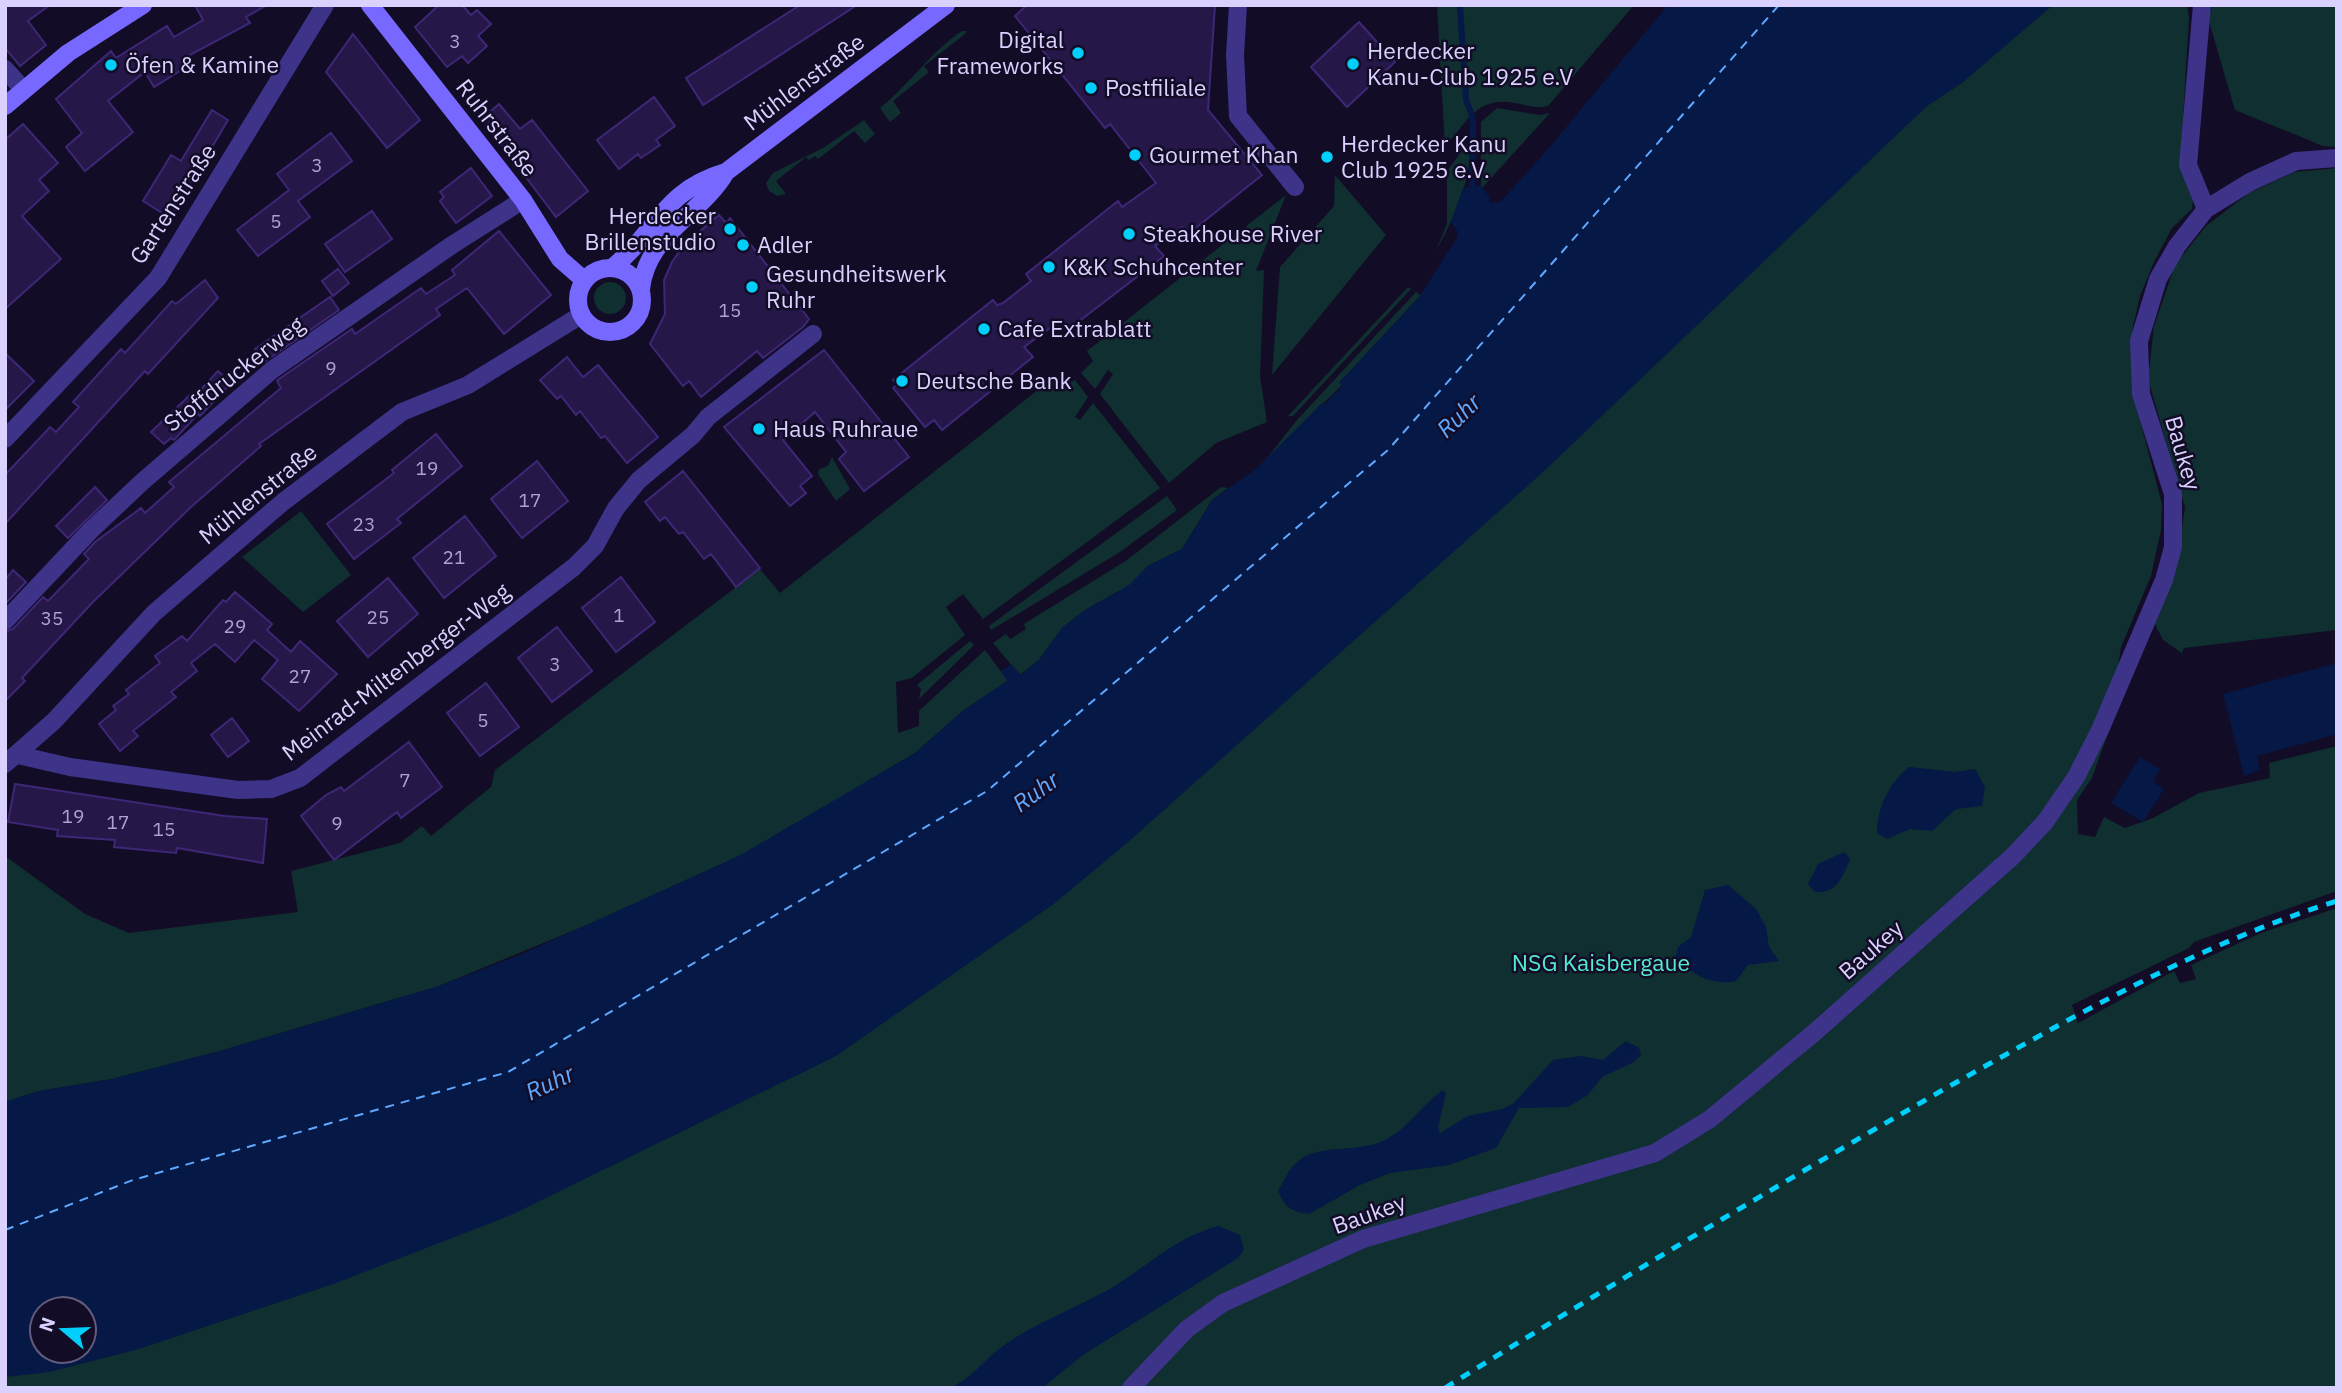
<svg xmlns="http://www.w3.org/2000/svg" width="2342" height="1393" font-family="'IBM Plex Sans',sans-serif">
<style>
.green{fill:#0f2f30;fill-rule:evenodd}
.water{fill:#051846;fill-rule:evenodd}
.lines{fill:none;stroke-linecap:round;stroke-linejoin:round}
.stream{stroke:#051846;stroke-width:6}
.ferry{stroke:#5fa8ff;stroke-width:2;stroke-dasharray:9 7;stroke-linecap:butt}
.building{fill:#251748;stroke:#3d2776;stroke-width:2}
.street{stroke:#3d3389;stroke-width:18}
.secondary{stroke:#7768ff;stroke-width:18}
.rail{stroke:#00cffc;stroke-width:5;stroke-dasharray:10 9;stroke-linecap:butt}
.poi-dot{fill:#00cffc;stroke:#130c26;stroke-width:2.5}
.labels{text-anchor:middle;stroke-width:5;stroke-linejoin:round;paint-order:stroke}
.number-label{font-size:19px;fill:#ada2d1}
.poi-label{font-size:23px;fill:#dad1ff;stroke:#130c26;text-anchor:start}
.street-label{font-size:23px;fill:#dad1ff;stroke:#130c26}
.park-label{font-size:23px;fill:#52ead0;stroke:#130c26}
.water-label{font-size:24px;font-style:italic;fill:#5fa8ff;stroke:#130c26}
</style>
<rect width="100%" height="100%" fill="#130c26"/>
<path class="green" d="M1437,5H1634L1548,106C1537,109 1526,105 1515,103C1477,96 1467,122 1445,147Z
M2050,5H2187L2189,18L2180,168L2193,201L2192,209L2172,228L2153,264L2140,296L2133,327L2132,390L2162,504L2161,530L2151,576L2121,647L2107,736L2092,778L2077,800L2078,834L2095,837L2104,817L2125,828L2153,818L2199,793L2270,778L2269,763L2337,746V891L2194,942L2189,948L2072,1005L2078,1023L2174,971L2180,983L2196,979L2191,965L2261,933L2337,908V1388H5V1317L70,1303L1712,247ZM42,1309H84V1351H42Z
M2213,5H2337V147L2323,146L2235,110L2208,18Z
M962,31H966L965,34L924,66L929,72L893,101L901,113L890,122L880,108C910,84 930,52 962,31Z
M1497,108L1540,115L1550,113L1481,189V122Z
M864,120L875,134L865,143L854,131L818,159L815,156L809,160L806,157L776,181L786,194L777,196L769,191L766,183L773,173L823,148Z
M1467,144C1478,171 1448,229 1435,253L1447,224V171Z
M2337,168V630L2184,648L2182,653L2163,640L2154,622L2177,563L2185,507L2148,379L2154,326L2175,265L2206,226L2249,193L2294,172Z
M1335,175L1386,235L1272,375L1280,267L1334,206Z
M1286,195L1256,271L1264,270L1260,377L1267,422L1216,443L1169,483L1100,394L1113,374L1108,370L1095,389L1081,373L1093,361L1087,351Z
M594 298a16 16 0 1 1 32 0a16 16 0 1 1-32 0Z
M1408,287L1411,289L1293,416H1288Z
M1416,292L1420,295L1419,297L1340,382L1342,385L1263,463L1297,420Z
M1052,379L1059,389L1075,380L1088,397L1075,417L1080,420L1093,403L1160,488L983,619L963,594L946,607L965,635L912,678L896,682L898,733L919,726V711L985,650L1008,681L964,710L915,753L819,811L739,856L597,921L439,986L220,1051L112,1079L39,1091L5,1102V856L85,914L129,933L298,912L291,871L400,843L422,826L431,836L491,787L495,770L760,569L780,593Z
M832,457L850,489L836,501L818,474L819,469L828,466Z
M1221,487L1228,488L1212,500L1182,549L1148,566L1130,585L1085,610L1062,628L1039,660L1020,675L993,643L1006,634L1010,639L1026,629L1024,624L1127,560Z
M1167,496L1177,510L1120,552L991,630L989,626Z
M301,511L351,575L303,612L242,557Z
M970,641L974,645L919,699L921,689L917,685Z"/>
<path class="water" d="M1668,5H2053L1962,83L1927,106L1543,472L1127,843L1055,903L836,1056L511,1215L336,1283L139,1349L49,1372L5,1377V1102L39,1091L112,1079L220,1051L439,986L522,954L739,856L915,753L964,710L1007,681L1001,671L1011,664L1021,675L1039,660L1062,628L1085,610L1129,585L1148,566L1182,549L1212,500L1256,469L1322,403L1325,404L1342,386L1339,383L1419,297L1457,238L1458,232L1451,222L1463,188L1480,185L1489,196V203L1500,202L1542,156ZM84,1309V1351H42V1309Z
M2337,663V734L2257,756L2260,770L2244,776L2223,694Z
M2140,757L2160,769L2153,782L2164,789L2143,822L2111,803Z
M1909,767L1954,772L1975,769L1985,787L1982,806L1956,809L1932,831L1910,829L1887,839L1877,833C1877,807 1890,782 1909,767Z
M1844,852L1850,859C1843,876 1837,894 1815,892L1808,884L1818,864Z
M1728,885L1756,909L1766,927L1769,947L1779,961L1748,965L1736,981C1710,986 1696,975 1675,960L1678,947L1691,937L1705,890Z
M1626,1041L1639,1048L1641,1055L1634,1062L1602,1077L1588,1095L1568,1107L1519,1108L1496,1148L1449,1165L1390,1173L1360,1185L1309,1214C1292,1212 1285,1208 1278,1191C1283,1183 1288,1170 1296,1163C1318,1142 1358,1154 1385,1140C1409,1128 1421,1105 1443,1090L1446,1093L1438,1128L1440,1133L1468,1116L1503,1109L1514,1103L1553,1060L1581,1056L1603,1060Z
M1219,1226L1240,1235L1244,1250L1238,1258L1083,1355L1042,1388H949C971,1380 984,1359 1003,1346C1035,1323 1074,1309 1108,1290C1146,1268 1176,1236 1219,1226Z"/>
<g class="lines">
<path class="stream" d="M1460,5L1466,100L1473,118L1472,191"/>
<path class="ferry" d="M5,1230L133,1180L508,1072L987,791L1388,450L1779,5"/>
</g>
<path class="building" d="M5,5H50L28,21L46,45L20,66L5,48Z
M195,5H267L246,17L250,23L186,57L191,64L154,87L145,72L108,101L133,132L85,171L66,147L82,133L56,99L111,51L116,58L167,26L174,37L203,20Z
M439,5H462L471,15L477,10L491,24L478,36L487,46L468,63L462,56L447,67L415,27Z
M800,5H857L703,105L686,78Z
M1027,5H1215L1208,110L1262,175L1188,234L1182,227L1155,246L1164,256L1069,329L1061,320L1024,347L1033,357L942,430L934,420L925,427L893,388L897,385L893,380L993,300L997,305L1003,303L1031,281L1026,274L1118,201L1122,207L1156,183L1110,124L1105,128L1015,16Z
M1359,22L1395,62L1347,107L1311,67Z
M353,34L420,120L387,148L326,72Z
M654,97L675,126L656,140L660,145L641,158L638,154L619,169L597,140Z
M499,104L520,129L532,120L588,191L556,217L482,119Z
M212,110L228,120L170,218L143,201L171,155L181,161Z
M23,124L58,163L39,180L49,191L22,216L61,259L5,309V140Z
M331,133L352,161L298,201L310,217L258,256L237,230L289,190L277,174Z
M471,168L492,196L456,223L440,201L444,197L440,192Z
M372,211L392,239L345,272L325,244Z
M719,215L726,223L730,218L809,319L803,327L763,358L757,351L701,397L689,381L683,386L650,344L665,314L664,280L672,262L684,245Z
M499,231L551,295L504,334L467,288L436,309L440,315L259,444L261,446L191,507L92,603L22,678L25,681L5,701V632L13,629L43,597L48,601L89,559L84,554L95,542L141,508L145,513L174,487L169,482L281,388L277,381L279,379L352,329L355,334L421,288L426,294L455,275L452,270Z
M338,269L349,283L333,296L322,281Z
M205,280L218,298L148,374L145,371L5,524V475L50,427L56,432L79,407L73,402L121,349L125,353L172,301L176,304Z
M330,297L339,310L264,362L255,349Z
M824,350L909,457L864,491L839,459L846,452L815,412L783,440L812,476L800,486L806,493L790,506L724,427Z
M5,353L34,381L5,410Z
M567,357L583,377L598,365L658,437L627,463L605,436L601,438L580,411L576,415L561,396L557,399L540,380Z
M218,371L231,383L200,416L198,414L174,440L171,438L164,444L151,432L190,395L193,398Z
M436,434L462,466L397,519L401,523L354,559L327,524L394,473L392,470Z
M537,461L568,501L522,538L491,499Z
M683,471L760,568L736,587L711,554L704,559L683,532L679,534L665,517L660,521L645,502Z
M95,487L107,500L68,538L56,526Z
M465,516L496,556L444,598L413,558Z
M13,570L26,582L5,604V580Z
M621,577L655,622L616,652L582,608Z
M388,578L418,614L368,657L337,621Z
M235,592L272,624L267,630L291,652L300,641L337,674L299,711L262,679L278,660L254,640L235,662L215,644L191,663L197,671L171,692L176,697L133,731L138,736L120,751L99,724L116,710L113,706L129,694L126,690L160,663L155,656L182,636L187,641L223,600L226,602Z
M557,627L592,671L552,702L518,658Z
M486,683L519,727L480,756L447,713Z
M232,718L249,741L228,757L211,735Z
M409,742L442,787L401,818L397,812L334,860L301,816L326,795L341,787L344,791Z
M15,784L225,816L267,819L263,863L177,848L176,853L114,847L115,840L57,836L58,830L8,822Z"/>
<g class="lines">
<path class="street" d="M1238,5L1235,55L1238,116L1295,187
M2202,5L2188,165L2206,209
M5,69L23,89
M5,439L158,278L325,5
M5,621L90,531L142,482L272,370L452,245L523,200
M18,755L70,767L238,790L271,789L300,778L574,567L595,546L616,508L639,480L693,435L708,417L813,334
M5,764L54,721L154,613L283,502L402,412L468,385L581,315
M1131,1388L1187,1329L1223,1303L1363,1239L1655,1153L1710,1119L1815,1032L2013,856L2045,822L2076,777L2100,730L2164,580L2173,547V494L2141,394L2139,341L2158,279L2177,246L2206,209L2250,182L2296,161L2337,158"/>
<path class="secondary" d="M370,5L523,200L560,259L584,280
M5,106L68,53L143,5
M613,267C658,231 662,191 726,172L946,5
M578 300a32 32 0 1 1 64 0a32 32 0 1 1-64 0Z
M641,289C647,234 701,215 726,172"/>
<path class="rail" d="M1445,1388C1609,1286 1774,1187 1941,1091C2069,1019 2196,945 2337,901"/>
</g>
<g class="poi-dot">
<circle cx="1078" cy="53" r="7"/>
<circle cx="1353" cy="64" r="7"/>
<circle cx="111" cy="65" r="7"/>
<circle cx="1091" cy="88" r="7"/>
<circle cx="1135" cy="155" r="7"/>
<circle cx="1327" cy="157" r="7"/>
<circle cx="730" cy="229" r="7"/>
<circle cx="1129" cy="234" r="7"/>
<circle cx="743" cy="245" r="7"/>
<circle cx="1049" cy="267" r="7"/>
<circle cx="752" cy="287" r="7"/>
<circle cx="984" cy="329" r="7"/>
<circle cx="902" cy="381" r="7"/>
<circle cx="759" cy="429" r="7"/>
</g>
<g class="labels">
<g class="number-label">
<text x="455" y="48">3</text>
<text x="317" y="172">3</text>
<text x="276" y="228">5</text>
<text x="730" y="317">15</text>
<text x="331" y="375">9</text>
<text x="427" y="475">19</text>
<text x="530" y="507">17</text>
<text x="364" y="531">23</text>
<text x="454" y="564">21</text>
<text x="619" y="622">1</text>
<text x="378" y="624">25</text>
<text x="52" y="625">35</text>
<text x="235" y="633">29</text>
<text x="555" y="671">3</text>
<text x="300" y="683">27</text>
<text x="483" y="727">5</text>
<text x="405" y="787">7</text>
<text x="73" y="823">19</text>
<text x="118" y="829">17</text>
<text x="337" y="830">9</text>
<text x="164" y="836">15</text>
</g>
<g class="poi-label">
<text x="1064" y="48" text-anchor="end">Digital<tspan x="1064" dy="26">Frameworks</tspan></text>
<text x="1367" y="59">Herdecker<tspan x="1367" dy="26">Kanu-Club 1925 e.V</tspan></text>
<text x="125" y="73">Öfen &amp; Kamine</text>
<text x="1105" y="96">Postfiliale</text>
<text x="1341" y="152">Herdecker Kanu<tspan x="1341" dy="26">Club 1925 e.V.</tspan></text>
<text x="1149" y="163">Gourmet Khan</text>
<text x="716" y="224" text-anchor="end">Herdecker<tspan x="716" dy="26">Brillenstudio</tspan></text>
<text x="1143" y="242">Steakhouse River</text>
<text x="757" y="253">Adler</text>
<text x="1063" y="275">K&amp;K Schuhcenter</text>
<text x="766" y="282">Gesundheitswerk<tspan x="766" dy="26">Ruhr</tspan></text>
<text x="998" y="337">Cafe Extrablatt</text>
<text x="916" y="389">Deutsche Bank</text>
<text x="773" y="437">Haus Ruhraue</text>
</g>
<g class="street-label">
<text transform="translate(804 82) rotate(-37)" y="8">Mühlenstraße</text>
<text transform="translate(497 128) rotate(52)" y="8">Ruhrstraße</text>
<text transform="translate(173 204) rotate(-57)" y="8">Gartenstraße</text>
<text transform="translate(234 374) rotate(-38)" y="8">Stoffdruckerweg</text>
<text transform="translate(2183 453) rotate(74)" y="8">Baukey</text>
<text transform="translate(258 494) rotate(-39)" y="8">Mühlenstraße</text>
<text transform="translate(396 672) rotate(-37)" y="8">Meinrad-Miltenberger-Weg</text>
<text transform="translate(1871 950) rotate(-41)" y="8">Baukey</text>
<text transform="translate(1369 1214) rotate(-20)" y="8">Baukey</text>
</g>
<g class="park-label">
<text x="1601" y="971">NSG Kaisbergaue</text>
</g>
<g class="water-label">
<text transform="translate(1459 416) rotate(-44)" y="8">Ruhr</text>
<text transform="translate(1036 792) rotate(-36)" y="8">Ruhr</text>
<text transform="translate(550 1083) rotate(-25)" y="8">Ruhr</text>
</g>
</g>
<rect width="2342" height="1393" fill="none" stroke="#dad1ff" stroke-width="14"/>
<g transform="translate(63 1330) rotate(289)"><circle r="33" fill="#130c26" stroke="#635b7d" stroke-width="2"/>
<path d="M0-5L12 26L0 18L-12 26Z" fill="#00cffc"/>
<text y="-10" font-size="19" font-weight="bold" text-anchor="middle" fill="#dad1ff">N</text>
</g>
</svg>
